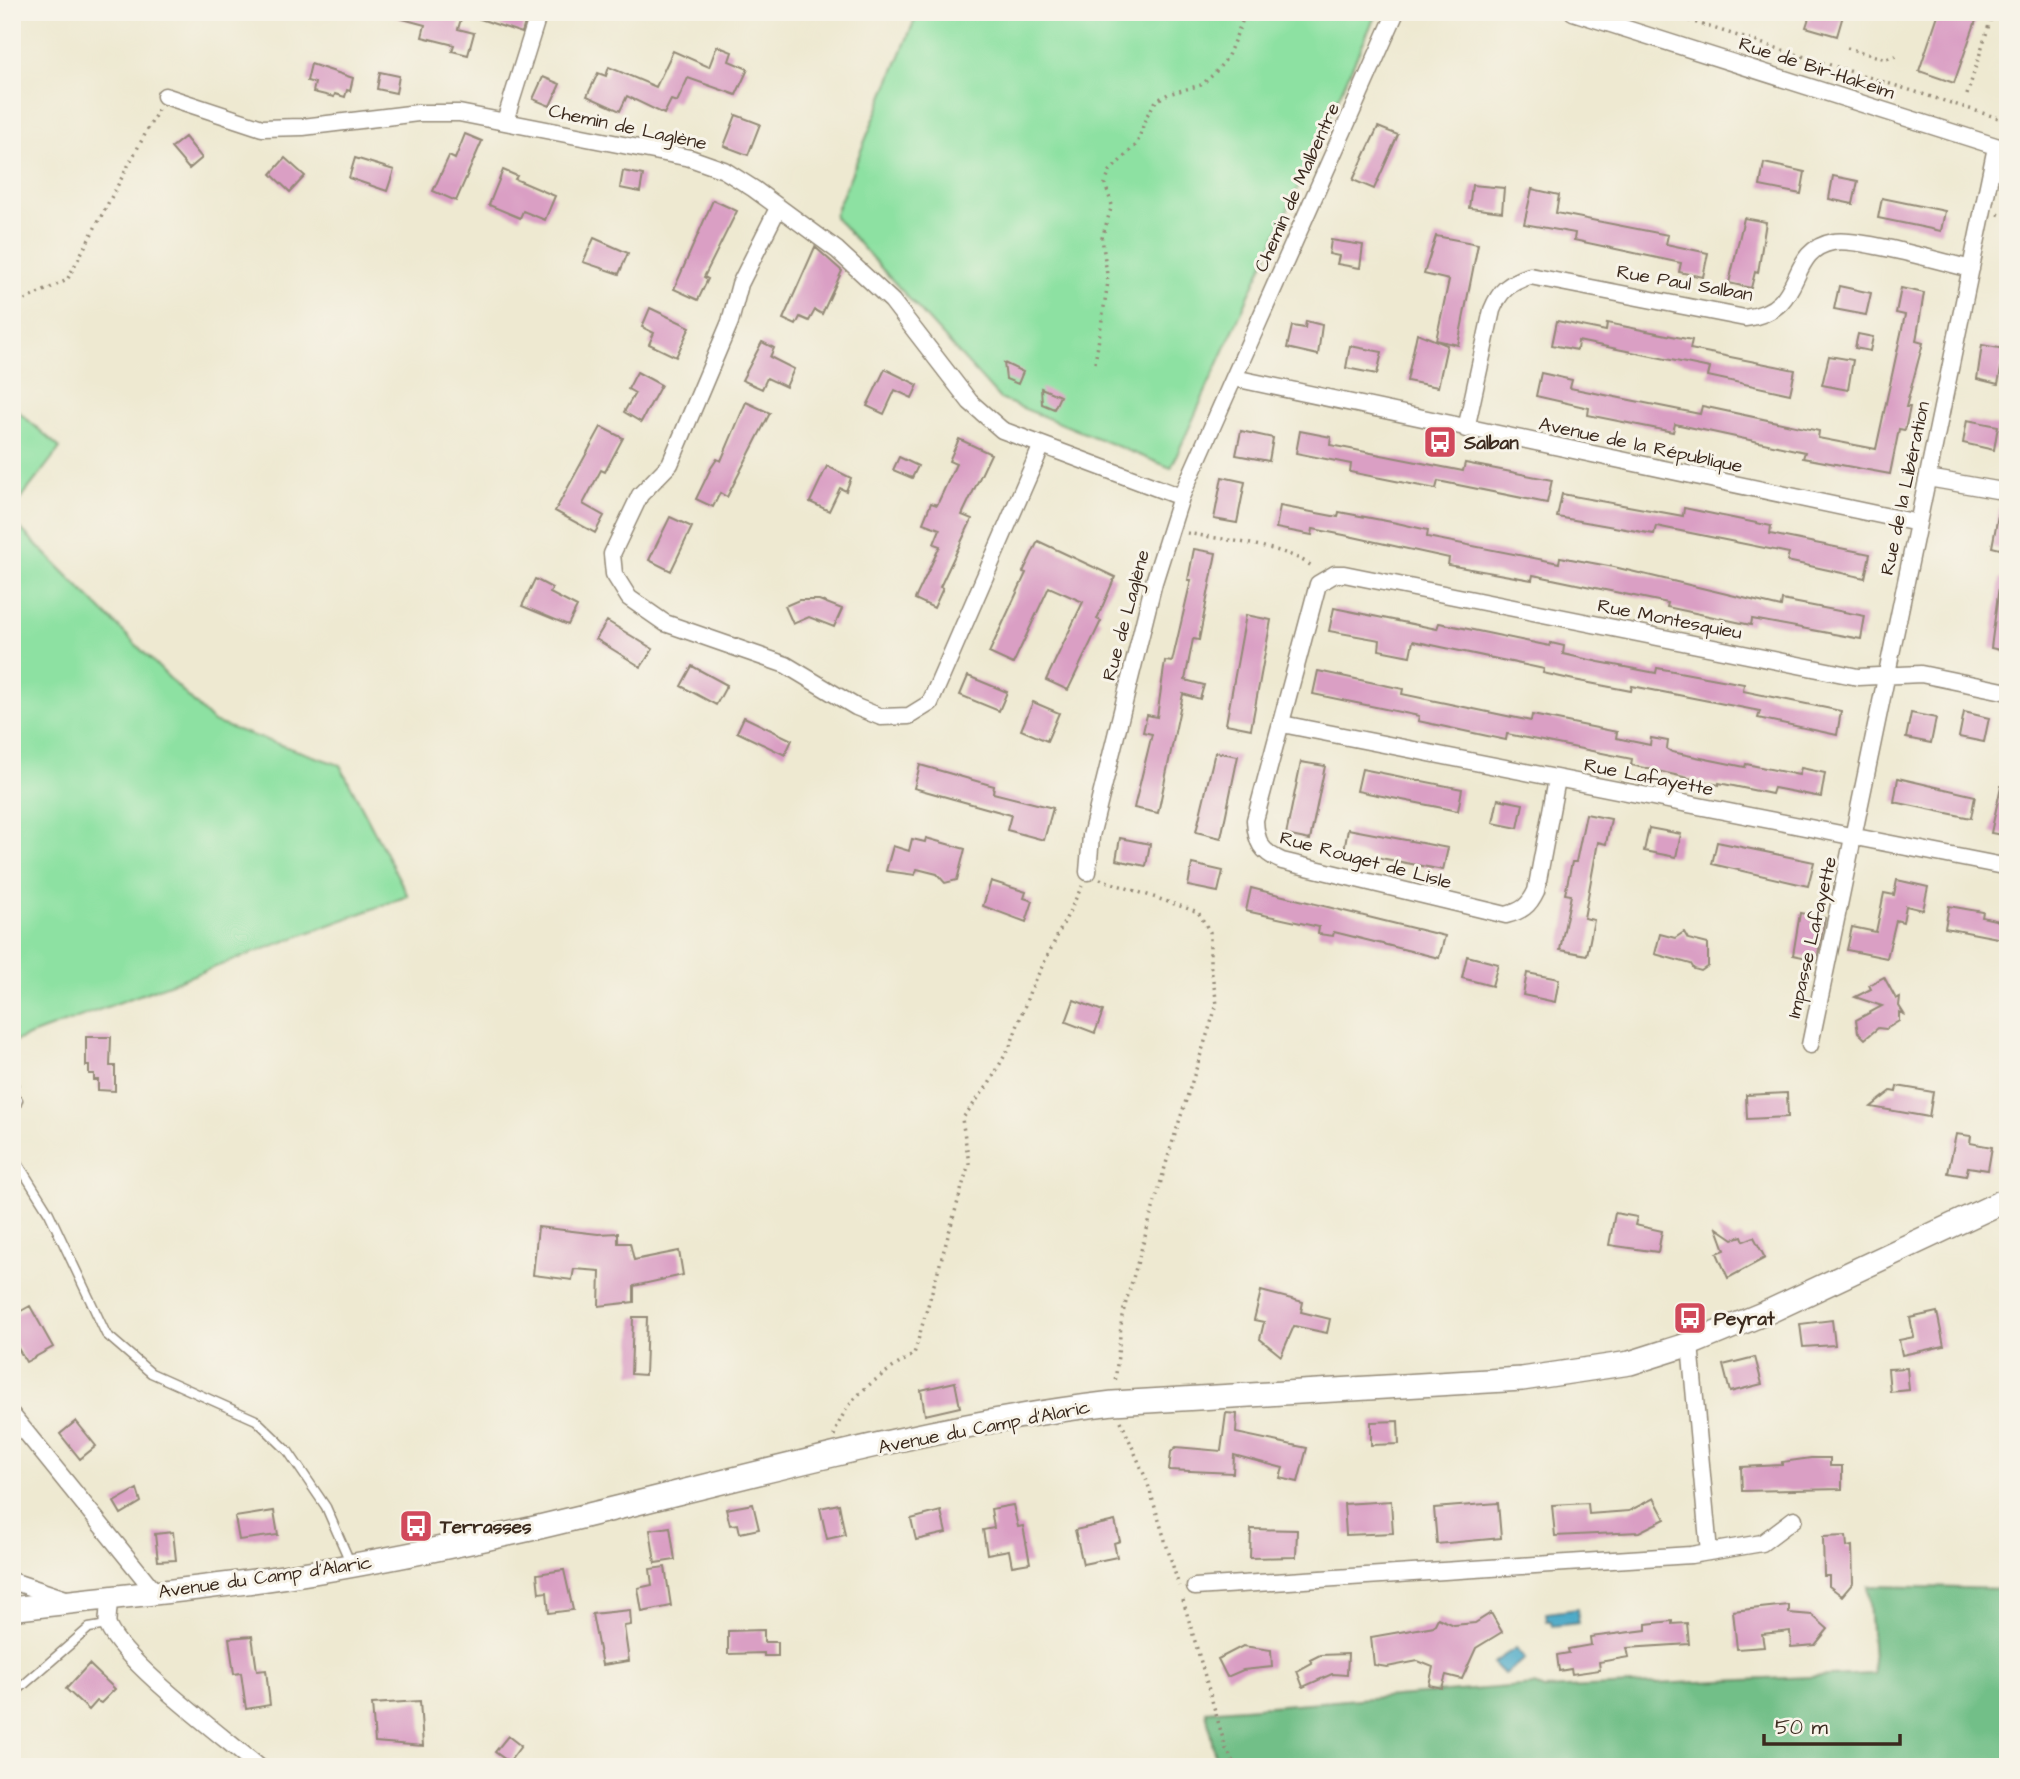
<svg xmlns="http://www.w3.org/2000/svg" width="2020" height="1779" font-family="'Architects Daughter',sans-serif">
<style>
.green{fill:#8de1a2;stroke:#648660;stroke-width:2}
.forest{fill:#72bf88;stroke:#567453;stroke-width:2}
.water{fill:#48a9c7;stroke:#426a72;stroke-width:2}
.building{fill:#da9fc4}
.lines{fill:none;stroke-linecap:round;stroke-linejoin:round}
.service-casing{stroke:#948a78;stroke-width:11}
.minor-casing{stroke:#948a78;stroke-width:19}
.secondary-casing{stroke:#948a78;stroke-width:26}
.path{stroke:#948a78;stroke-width:3.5;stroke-dasharray:2 5;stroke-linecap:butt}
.service{stroke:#fff;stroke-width:8}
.minor{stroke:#fff;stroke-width:16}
.secondary{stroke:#fff;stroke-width:23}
.labels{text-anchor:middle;stroke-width:6;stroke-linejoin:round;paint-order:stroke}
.street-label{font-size:19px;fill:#3b2a1e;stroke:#f7f3e8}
.poi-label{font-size:19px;font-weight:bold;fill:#3b2a1e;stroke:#f7f3e8;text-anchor:start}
</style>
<rect width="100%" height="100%" fill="#f7f3e8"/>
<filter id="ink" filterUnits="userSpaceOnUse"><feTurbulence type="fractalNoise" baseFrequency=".0143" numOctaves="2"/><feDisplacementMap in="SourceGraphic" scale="14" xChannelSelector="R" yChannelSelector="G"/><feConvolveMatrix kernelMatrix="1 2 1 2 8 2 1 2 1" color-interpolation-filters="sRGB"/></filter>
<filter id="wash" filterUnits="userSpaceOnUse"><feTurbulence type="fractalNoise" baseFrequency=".00686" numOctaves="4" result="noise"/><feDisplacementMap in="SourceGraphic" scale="28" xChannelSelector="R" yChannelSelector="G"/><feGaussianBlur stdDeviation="1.57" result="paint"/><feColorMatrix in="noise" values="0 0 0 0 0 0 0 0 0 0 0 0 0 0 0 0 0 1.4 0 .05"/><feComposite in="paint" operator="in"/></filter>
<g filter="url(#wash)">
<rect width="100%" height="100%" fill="#eee9d1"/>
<path class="green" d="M918,12H1377L1171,468L1000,399L834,216Z
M12,406L60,448L12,510Z
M12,520L213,722L340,765L408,896L12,1042Z"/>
<path class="forest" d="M1868,1586L2008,1589V1767H1217L1206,1711L1534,1685L1543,1689L1874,1674Z"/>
<path class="water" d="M1577,1609L1579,1623L1552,1626L1551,1621H1547L1546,1613Z
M1516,1648L1525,1659L1504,1674L1493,1663Z"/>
<g id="blocks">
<path class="building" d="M395,12H451L450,17L461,19L458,29L474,33L468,55L452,51L454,45L422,37L425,25L395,17Z
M468,12H528L522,33L468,15Z
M1811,12H1844L1837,36L1806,27Z
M1939,12H1979L1954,83L1919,71Z
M717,46L732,52L729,61L748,69L736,95L688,78L677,102L671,100L664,114L627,96L620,111L587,96L598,73L606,76L609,67L656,87L673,51L709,67Z
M311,64L353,78L350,91L347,90L345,97L335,94L334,97L313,92L315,83L307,81Z
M380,72L399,76L396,93L377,89Z
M543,77L560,84L550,106L533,99Z
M736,115L760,124L748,155L724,146Z
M1378,127L1398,135L1374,189L1353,180Z
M465,134L482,141L456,201L433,191L449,156L455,159Z
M185,137L202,158L189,169L171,148Z
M285,158L305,176L290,192L271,174Z
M355,158L394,170L387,191L349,178Z
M1764,163L1805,172L1801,194L1760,186Z
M503,170L517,176L515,179L555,196L545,220L523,211L520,218L489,205Z
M623,171L643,175L640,192L620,188Z
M1833,176L1858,181L1853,204L1829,199Z
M1472,185L1504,188L1502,212L1469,208Z
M1532,189L1559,195L1556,213L1668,235L1666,244L1708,253L1703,277L1679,272L1681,263L1574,240L1575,233L1524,224Z
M1882,198L1945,211L1941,231L1878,218Z
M713,200L737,211L704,277L708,279L698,300L674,289Z
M1744,218L1766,222L1758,273L1755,272L1751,288L1729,283Z
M1436,236L1478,244L1458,345L1436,340L1449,280L1424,274Z
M594,238L628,253L619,274L583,262Z
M1331,240L1363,245L1360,268L1337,264L1339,256L1329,254Z
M815,247L842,271L822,314L815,310L809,321L800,317L796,325L783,319Z
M1839,286L1871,293L1866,315L1834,309Z
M1901,288L1924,293L1916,341L1923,343L1906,407H1910L1905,430L1899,429L1890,474L1803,458L1805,452L1675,424L1673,432L1588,415L1589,408L1536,396L1541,373L1572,380L1570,388L1700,414L1702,406L1819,431L1818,438L1876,449L1905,315L1896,313Z
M650,308L690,327L676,357L649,344L654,333L642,327Z
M1306,321L1322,325L1318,355L1287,348L1292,326L1305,328Z
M1557,321L1606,331L1607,323L1692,340L1690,349L1795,370L1790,394L1708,376L1710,368L1578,341L1577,350L1552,345Z
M1417,333L1447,345L1438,387L1407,381Z
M1858,334L1873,337L1870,351L1855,348Z
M762,342L774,348L770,357L794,369L786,387L767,378L762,389L742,380Z
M1982,345L2005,349L1998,384L1977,379Z
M1350,346L1382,352L1377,374L1346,368Z
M1829,356L1853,360L1848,390L1822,385Z
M1004,363L1023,372L1018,384L1006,379Z
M885,369L918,385L912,398L895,390L884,414L867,406Z
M637,372L661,385L641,422L624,412L635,393L628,389Z
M1041,388L1060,396L1054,409L1042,404Z
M746,402L770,413L727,497L720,493L713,507L696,499L711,468L717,459L721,461Z
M1967,420L1998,426L1994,450L1963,443Z
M601,427L623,438L605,472L601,470L583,504L604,516L595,533L555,511Z
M1241,431L1273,438L1269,461L1236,455Z
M1300,431L1331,437L1330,445L1463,471L1465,463L1552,480L1547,503L1438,481L1436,489L1350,472L1351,464L1296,453Z
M959,439L991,454L962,515L972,519L940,587L943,588L934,608L915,599L940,546L934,544L940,529L923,523L931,503L937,505L956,464L949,461Z
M899,457L918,466L912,478L893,470Z
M827,466L851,478L846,491L840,488L829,511L810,502Z
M1222,477L1245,482L1237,523L1214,519Z
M1562,494L1683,516L1684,508L1771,526L1770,534L1870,554L1865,578L1787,561L1789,553L1656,526L1654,534L1557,517Z
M2000,505H2008V551L1992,547Z
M1280,506L1338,517L1339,512L1397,523L1428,530L1427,537L1559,563L1560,557L1614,567L1781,607L1782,600L1865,616L1861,639L1752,619L1751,625L1667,607L1668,603L1533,575L1532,580L1448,565L1449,558L1344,535L1313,529L1312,535L1276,528Z
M670,517L692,527L671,571L649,560Z
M1038,541L1115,577L1097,619L1101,621L1068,690L1046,680L1083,602L1049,587L1013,664L989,653L1026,573L1023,572Z
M1194,549L1216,553L1199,640L1193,639L1185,680L1204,685L1200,699L1183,694L1158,813L1134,808L1152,734L1143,732L1147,715L1157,717L1165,661L1172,662L1191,580H1188Z
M2000,578L2008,579V652L1991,648Z
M535,579L552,588L550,593L577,607L568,625L522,606Z
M799,600H819L842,609L834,627L809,617L793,624L785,606Z
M1334,608L1437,629L1439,623L1550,646L1551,643L1564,646L1563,654L1599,662L1656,673L1657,668L1744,684L1743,691L1841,711L1837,735L1758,718L1760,711L1632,686L1631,691L1574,680L1543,673L1544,669L1413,641L1410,656L1379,650L1380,640L1329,631Z
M1246,615L1271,620L1251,729L1226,724Z
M607,621L653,649L641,667L596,639Z
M692,666L727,685L716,705L681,686Z
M1318,671L1403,689L1402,694L1531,721L1532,715L1617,732L1616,738L1650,745L1651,738L1668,741L1667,749L1672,752L1745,767L1746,764L1799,775L1801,768L1825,773L1821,797L1774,788L1772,794L1719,783V785L1631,765L1632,759L1507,734L1506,740L1418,721L1419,716L1313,694Z
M968,676L1007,692L999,711L960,695Z
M1033,702L1059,713L1047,741L1021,730Z
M1964,712L1989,718L1984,742L1959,737Z
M1911,713L1936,718L1931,743L1906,738Z
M744,717L792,740L785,755L737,732Z
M1215,752L1238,756L1221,838L1196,832Z
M1301,762L1325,766L1310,840L1286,835Z
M920,765L994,786L993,793L1053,808L1044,840L1007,830L1011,815L914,788Z
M1362,769L1462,789L1458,811L1357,791Z
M1898,778L1975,796L1971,818L1894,802Z
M2001,786L2008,787V836L1991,833Z
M1498,799L1523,804L1518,828L1493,823Z
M1586,814L1611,819L1606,844L1598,842L1584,918L1594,920L1587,955L1560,950L1571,895L1565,894L1572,862H1576Z
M1649,828L1681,834L1676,857L1644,851Z
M1348,829L1448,848L1443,870L1344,851Z
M926,838L965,849L957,880L945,883L937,874L917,869L915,875L886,871L893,846L909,851L912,839L925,842Z
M1120,838L1150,844L1146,866L1116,860Z
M1717,842L1814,862L1808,886L1712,864Z
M1192,864L1223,871L1218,892L1188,886Z
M1897,880L1928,887L1923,910L1906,906L1903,922L1896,920L1887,958L1847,950L1852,927L1876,932L1884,893L1894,895Z
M991,881L1026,892L1024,898L1033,901L1026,922L983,906Z
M1251,888L1445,936L1439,958L1334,932L1333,936L1318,934L1319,927L1246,911Z
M1949,906L1983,912L1982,917L2008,923V940L1945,928Z
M1800,913L1825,918L1817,960L1793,955Z
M1684,932L1688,939L1708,944V966L1701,971L1694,969L1691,964L1655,954L1660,934L1675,938Z
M1467,956L1498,964L1492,986L1462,978Z
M1527,973L1559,979L1555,1002L1523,995Z
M1884,977L1896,999L1900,997L1899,1006L1904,1014L1899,1012V1021L1886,1029L1878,1028L1865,1039L1858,1032L1856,1020L1882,1006L1855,997L1871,989L1869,985Z
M1074,1000L1103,1011L1095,1033L1066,1022Z
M86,1037H111L110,1066H115V1091L98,1090V1080H94V1074H89V1066H86Z
M1897,1086L1933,1092L1929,1117L1871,1107L1891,1091L1896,1092Z
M1787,1093L1788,1117L1747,1119L1746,1095Z
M1956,1134L1971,1136L1970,1143L1992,1147L1988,1170L1968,1167L1966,1176L1948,1173Z
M1615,1213L1637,1217L1635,1225L1662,1231L1658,1252L1609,1245Z
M538,1227L598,1234L618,1233V1243H630L634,1260L679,1251L683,1275L634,1286V1302L599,1306L600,1271L574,1269L572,1280L533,1275Z
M1717,1228L1733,1239L1742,1236L1744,1241L1754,1237L1765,1258L1728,1278L1717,1253L1725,1250Z
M1261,1291L1303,1302L1301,1312L1330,1319L1327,1333L1294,1326L1281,1356L1260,1339L1264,1322L1254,1320Z
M30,1306L53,1347L26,1362L12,1338V1316Z
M1937,1312L1944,1346L1902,1355L1899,1340L1914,1337L1910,1318Z
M633,1317H647L645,1375L631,1374Z
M1832,1320L1835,1345L1803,1347L1800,1324Z
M1755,1357L1762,1384L1730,1392L1723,1365Z
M1907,1368L1909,1390L1890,1392L1888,1369Z
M955,1382L960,1407L925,1415L921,1390Z
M1226,1413L1237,1414L1236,1433L1307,1448L1298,1482L1280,1478L1283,1468L1234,1455L1233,1473L1169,1470L1171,1452L1176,1447L1221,1451Z
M76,1421L96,1446L80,1459L60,1434Z
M1398,1421L1399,1444L1371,1445V1422Z
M1811,1458H1830V1466H1842V1489L1742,1491L1741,1467L1782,1465V1462Z
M137,1489L141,1502L121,1514L114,1502Z
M1654,1498L1665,1519L1639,1532L1555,1536L1552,1505L1588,1503L1589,1514L1629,1511Z
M1391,1501L1393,1533L1346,1535L1344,1504Z
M1498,1503L1501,1538L1437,1544L1434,1508Z
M753,1504L759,1529L740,1533L738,1524L730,1525L726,1509Z
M839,1504L845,1535L827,1539L820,1508Z
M1013,1505L1018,1527L1023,1526L1030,1563L1012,1566L1009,1550L987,1554L983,1530L994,1528L991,1509Z
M274,1511L278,1535L239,1540L235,1517Z
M941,1511L946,1533L916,1540L911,1519Z
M1115,1521L1120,1541L1114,1543L1117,1557L1083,1564L1075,1530Z
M670,1527L675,1560L655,1563L650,1530Z
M1251,1529L1297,1530L1296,1557L1250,1558Z
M173,1532L176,1560L158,1561L155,1534Z
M1846,1536L1847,1547L1852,1546L1853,1583L1842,1596L1829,1586V1576H1824L1823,1537Z
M665,1567L671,1606L642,1612L638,1588L652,1585L650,1569Z
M564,1570L573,1610L549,1613L547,1592L539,1593L537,1574Z
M1789,1605V1613L1812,1615L1828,1629L1815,1645L1791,1647L1790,1631L1762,1634L1764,1647L1737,1649L1733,1611Z
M630,1610L631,1625L624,1626L629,1661L602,1665L592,1614Z
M1491,1613L1502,1632L1476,1648L1462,1679L1446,1675L1442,1688L1429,1685L1433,1667L1418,1661L1387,1667L1374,1665L1371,1637L1434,1626L1438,1618L1454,1625L1475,1623Z
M1672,1621V1624L1687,1623L1689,1644L1627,1648L1629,1657L1599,1662L1600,1670L1572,1674L1571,1669L1559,1671L1557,1655L1569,1653L1568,1649L1591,1645L1590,1637L1646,1630V1624Z
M764,1630V1642H778V1656H764V1653L728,1654V1631Z
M252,1636L257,1671L266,1670L270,1705L246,1709L241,1673L234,1674L229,1638Z
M1243,1646L1271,1650L1272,1667L1243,1670L1227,1677L1218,1659Z
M1348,1654L1347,1675L1332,1674L1303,1687L1297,1671L1312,1663L1310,1660L1320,1655Z
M89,1664L115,1689L101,1703L97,1701L89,1710L66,1689Z
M420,1701L423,1746L375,1742L372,1704Z
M508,1736L521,1746L509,1762L495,1752Z"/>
</g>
</g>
<g filter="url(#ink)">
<use href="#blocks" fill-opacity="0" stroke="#948a78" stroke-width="2"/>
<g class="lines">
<defs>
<path id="service" d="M12,1117L18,1100
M12,1154L49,1213L106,1334L151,1373L256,1420L288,1451L326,1507L350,1562
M12,1695L89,1628L107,1625"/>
<path id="minor" d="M1573,12L2008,150
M165,96L262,128L303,127L418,113H459L690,158L724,170L754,189L837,250L892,301L970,402L1002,430L1181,497
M505,121L539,12
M778,208L740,284L730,322L670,464L640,495L612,554L614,574L629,598L665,623L786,665L856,707L881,717L909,716L930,703L1042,445
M1234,378L1918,523
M1466,429L1492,310C1500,290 1509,283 1530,276L1745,318C1809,310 1784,251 1833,242C1856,237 1943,262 1971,269
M1928,478L2008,492
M1282,724L2008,867
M1557,779L1536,891C1529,906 1522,911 1506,915L1282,861C1261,852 1256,842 1255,820L1318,584L1335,574H1344L1858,677L1921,674L2008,692
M1088,872L1091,836L1154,582L1181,497L1396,12
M1810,1045L1996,147
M1690,1344L1709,1552
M12,1415L155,1592
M12,1581L66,1599
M1195,1587L1691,1555L1762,1543L1794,1519
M108,1600C110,1608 106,1620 108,1626C124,1663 225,1738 259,1767"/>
<path id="secondary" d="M12,1609C113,1596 214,1589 314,1572C388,1560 463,1544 535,1528C727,1483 917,1426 1113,1403L1522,1379L1630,1363L1690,1344L1770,1311L2008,1199"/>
</defs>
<use href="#service" class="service-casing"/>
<use href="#minor" class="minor-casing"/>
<use href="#secondary" class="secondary-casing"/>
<path class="path" d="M1662,12L2008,121
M2000,12L2002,13
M1847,48L1886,59L1896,56
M1967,95L1993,12
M1998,214L2008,218
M12,306L67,280L158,110
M1095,363L1108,282L1102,238L1112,205L1105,184L1110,171L1137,144L1146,117L1156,101L1168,94L1201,85L1214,74L1227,58L1246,12
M1187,533C1223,540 1284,545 1313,567
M1100,879L1198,912L1210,932V963L1217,1004L1170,1150L1122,1316L1115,1384
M12,1014L18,1087
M1121,1421L1147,1481L1179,1586
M834,1436C846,1395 880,1376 914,1354L969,1163L962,1119L989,1084L1011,1044L1030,991L1082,886
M1183,1600L1226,1749L1237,1767"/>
<use href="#service" class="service"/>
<use href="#minor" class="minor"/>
<use href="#secondary" class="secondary"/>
</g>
</g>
<defs>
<symbol id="bus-square" viewBox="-11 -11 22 22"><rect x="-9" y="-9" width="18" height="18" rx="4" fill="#d1495b" stroke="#f7f3e8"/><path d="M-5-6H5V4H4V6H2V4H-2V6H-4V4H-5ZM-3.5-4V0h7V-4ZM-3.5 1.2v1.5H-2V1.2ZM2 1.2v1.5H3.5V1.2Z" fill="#fff"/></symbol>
</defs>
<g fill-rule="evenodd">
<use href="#bus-square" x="1421" y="423" width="38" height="38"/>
<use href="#bus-square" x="1671" y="1299" width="38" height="38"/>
<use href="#bus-square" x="397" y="1507" width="38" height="38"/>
</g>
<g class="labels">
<g class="street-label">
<text transform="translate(1817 67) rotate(18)" y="7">Rue de Bir-Hakeim</text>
<text transform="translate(628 126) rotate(12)" y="7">Chemin de Laglène</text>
<text transform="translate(1296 187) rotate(-66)" y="7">Chemin de Malbentre</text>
<text transform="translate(1685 282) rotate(10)" y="7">Rue Paul Salban</text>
<text transform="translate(1641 444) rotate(12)" y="7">Avenue de la République</text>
<text transform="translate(1904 488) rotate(-78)" y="7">Rue de la Libération</text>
<text transform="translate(1125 615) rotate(-75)" y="7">Rue de Laglène</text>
<text transform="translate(1670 618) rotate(11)" y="7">Rue Montesquieu</text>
<text transform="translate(1649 776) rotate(11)" y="7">Rue Lafayette</text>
<text transform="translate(1366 859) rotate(15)" y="7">Rue Rouget de Lisle</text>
<text transform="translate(1811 937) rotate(-77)" y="7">Impasse Lafayette</text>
<text transform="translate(984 1426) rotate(-11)" y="7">Avenue du Camp d'Alaric</text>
<text transform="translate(265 1576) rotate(-8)" y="7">Avenue du Camp d'Alaric</text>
</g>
<g class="poi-label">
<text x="1464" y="449">Salban</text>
<text x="1714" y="1325">Peyrat</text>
<text x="440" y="1533">Terrasses</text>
</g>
</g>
<rect width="2020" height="1779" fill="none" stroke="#f7f3e8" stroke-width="42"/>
<path d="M1764 1734v10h136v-10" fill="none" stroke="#3b2a1e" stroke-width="3.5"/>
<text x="1775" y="1734" font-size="21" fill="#3b2a1e" stroke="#f7f3e8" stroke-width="5" paint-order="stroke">50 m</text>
</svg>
